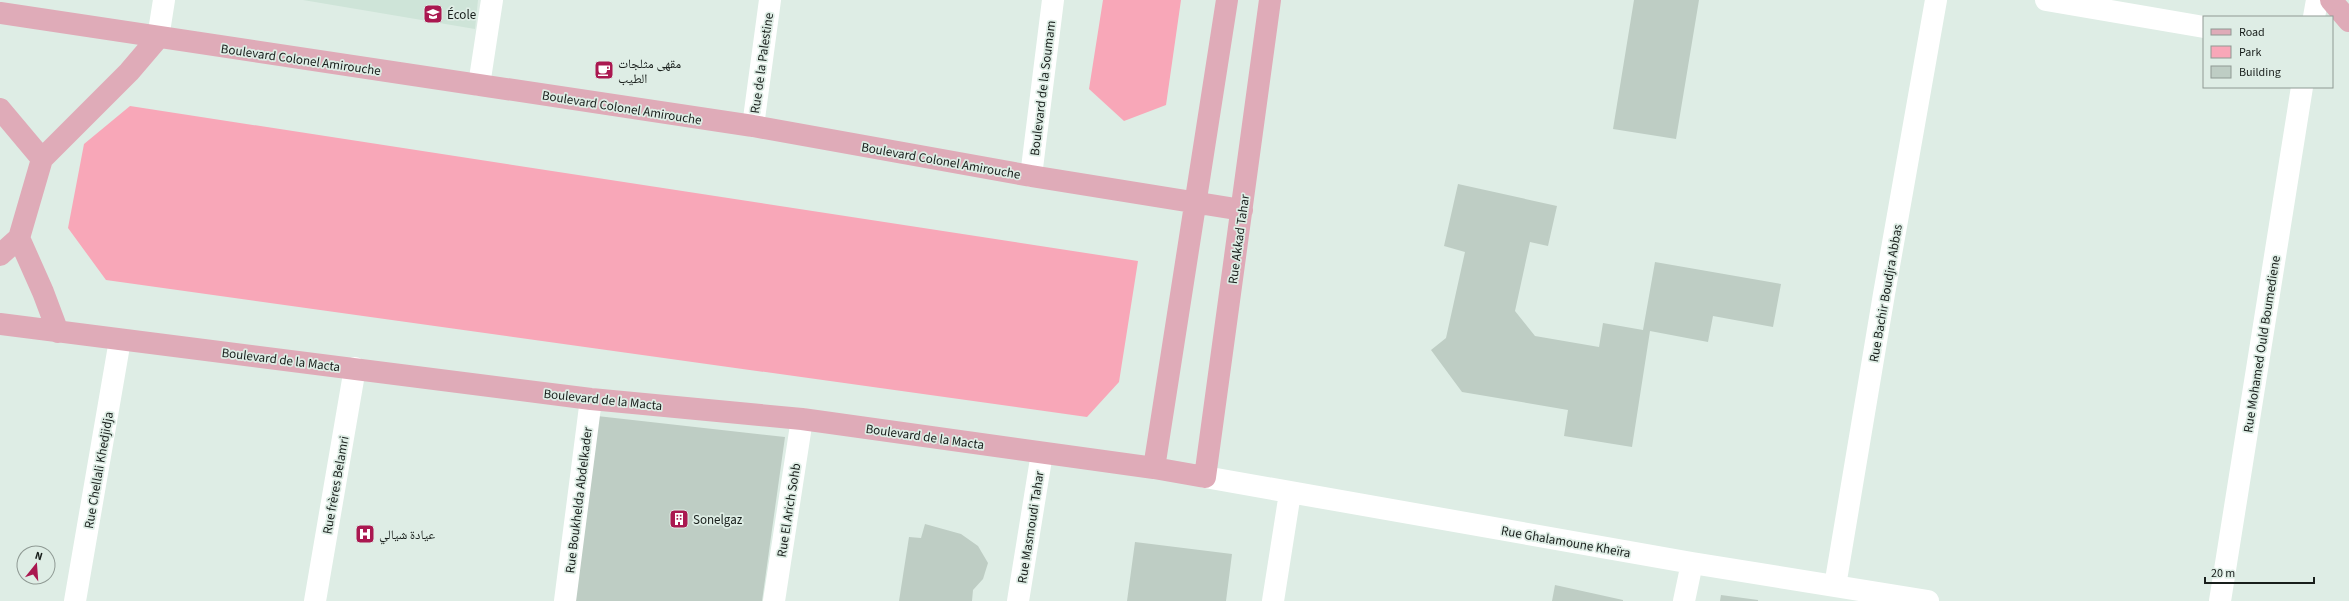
<svg xmlns="http://www.w3.org/2000/svg" width="2349" height="601" font-family="'Source Sans 3','Noto Naskh Arabic',sans-serif">
<style>
.built{fill:#cee4d8}
.green{fill:#f8a7b8}
.building{fill:#becdc4}
.lines{fill:none;stroke-linecap:round;stroke-linejoin:round}
.minor{stroke:#fff;stroke-width:22}
.major{stroke:#dfabb8;stroke-width:22}
.labels{text-anchor:middle;stroke-width:3.5;stroke-linejoin:round;paint-order:stroke}
.poi-label{font-size:13px;fill:#181e1b;stroke:#deede5;text-anchor:start}
.street-label{font-size:13px;fill:#181e1b;stroke:#deede5}
</style>
<rect width="100%" height="100%" fill="#deede5"/>
<path class="built" d="M303,0H478L475,29Z"/>
<path class="green" d="M1103,0H1181L1166,105L1124,121L1089,89Z
M130,106L1138,261L1119,382L1087,417L106,280L68,228L84,144Z"/>
<path class="building" d="M1634,0H1699L1676,139L1613,129Z
M1458,184L1557,206L1548,246L1530,242L1515,311L1535,336L1599,347L1603,323L1643,330L1655,262L1781,284L1773,327L1713,316L1708,342L1650,331L1632,447L1564,436L1568,410L1462,392L1431,350L1446,338L1465,252L1444,246Z
M597,416L785,437L762,601H575Z
M925,524L961,534L978,546L988,563L983,579L973,590L972,601H899L909,537L921,538Z
M1135,542L1232,554L1226,601H1127Z
M1555,585L1623,600V601H1552Z
M1721,595L1758,600V601H1720Z"/>
<g class="lines">
<path class="minor" d="M2046,0L2204,27
M2314,17L2317,0
M158,38L164,0
M479,85L492,0
M753,126L770,0
M1031,176L1053,0
M1205,477L1692,563L1928,601
M1835,586L1884,294L1936,0
M75,601L120,340
M315,601L355,368
M565,601L591,399
M774,601L802,419
M1018,601L1042,453
M1273,601L1290,493
M1684,601L1692,563
M2220,601L2302,87"/>
<path class="major" d="M2331,0L2349,21
M0,13L753,126L1031,176L1242,210
M0,109L42,159
M19,238L43,292L58,332
M0,255L19,238L42,159L129,72L158,38
M0,324L591,399L802,419L1154,468L1205,477L1270,0
M1154,468L1227,0"/>
</g>
<defs>
<symbol id="school-square" viewBox="-11 -11 22 22"><rect x="-9" y="-9" width="18" height="18" rx="4" fill="#aa1850" stroke="#deede5"/><path d="M0-5L7-2L0 1L-7-2ZM-4 1L0 2.5L4 1V4Q0 6-4 4Z" fill="#fff"/></symbol>
<symbol id="cafe-square" viewBox="-11 -11 22 22"><rect x="-9" y="-9" width="18" height="18" rx="4" fill="#aa1850" stroke="#deede5"/><path d="M-5.5-4.5H6V0H3Q3 3.5 0 3.5H-2.5Q-5.5 3.5-5.5 0ZM3-3.2v2h1.7v-2ZM-6 4.5H4V6H-6Z" fill="#fff"/></symbol>
<symbol id="building-square" viewBox="-11 -11 22 22"><rect x="-9" y="-9" width="18" height="18" rx="4" fill="#aa1850" stroke="#deede5"/><path d="M-4-6H4V6H1V3H-1V6H-4ZM-2.5-4.3h1.7v1.8h-1.7ZM.8-4.3h1.7v1.8H.8ZM-2.5-1h1.7V.8h-1.7ZM.8-1h1.7V.8H.8Z" fill="#fff"/></symbol>
<symbol id="hospital-square" viewBox="-11 -11 22 22"><rect x="-9" y="-9" width="18" height="18" rx="4" fill="#aa1850" stroke="#deede5"/><path d="M-5-5h3v3.5h4V-5h3V5h-3V1.5h-4V5h-3Z" fill="#fff"/></symbol>
</defs>
<g fill-rule="evenodd">
<use href="#school-square" x="422" y="3" width="22" height="22"/>
<use href="#cafe-square" x="593" y="59" width="22" height="22"/>
<use href="#building-square" x="668" y="508" width="22" height="22"/>
<use href="#hospital-square" x="354" y="523" width="22" height="22"/>
</g>
<g class="labels">
<g class="poi-label">
<text x="447" y="19">École</text>
<text x="618" y="68">مقهى مثلجات<tspan x="618" dy="15">الطيب</tspan></text>
<text x="693" y="524">Sonelgaz</text>
<text x="379" y="539">عيادة شيالي</text>
</g>
<g class="street-label">
<text transform="translate(301 59) rotate(8)" y="5">Boulevard Colonel Amirouche</text>
<text transform="translate(761 63) rotate(-82)" y="5">Rue de la Palestine</text>
<text transform="translate(1042 88) rotate(-83)" y="5">Boulevard de la Soumam</text>
<text transform="translate(622 107) rotate(9)" y="5">Boulevard Colonel Amirouche</text>
<text transform="translate(941 160) rotate(10)" y="5">Boulevard Colonel Amirouche</text>
<text transform="translate(1238 239) rotate(-82)" y="5">Rue Akkad Tahar</text>
<text transform="translate(1885 293) rotate(-80)" y="5">Rue Bachir Boudjra Abbas</text>
<text transform="translate(2261 344) rotate(-81)" y="5">Rue Mohamed Ould Boumediene</text>
<text transform="translate(281 359) rotate(7)" y="5">Boulevard de la Macta</text>
<text transform="translate(603 399) rotate(6)" y="5">Boulevard de la Macta</text>
<text transform="translate(925 436) rotate(8)" y="5">Boulevard de la Macta</text>
<text transform="translate(98 470) rotate(-80)" y="5">Rue Chellali Khedjidja</text>
<text transform="translate(335 485) rotate(-80)" y="5">Rue frères Belamri</text>
<text transform="translate(578 500) rotate(-83)" y="5">Rue Boukhelda Abdelkader</text>
<text transform="translate(788 510) rotate(-81)" y="5">Rue El Arich Sohb</text>
<text transform="translate(1030 527) rotate(-81)" y="5">Rue Masmoudi Tahar</text>
<text transform="translate(1566 541) rotate(10)" y="5">Rue Ghalamoune Kheïra</text>
</g>
</g>
<rect x="2203" y="16" width="130" height="72" fill="#deede5" stroke="#8f9a94"/>
<rect x="2211" y="29" width="20" height="6" fill="#dfabb8" stroke="#8f9a94"/>
<text x="2239" y="36" font-size="12" fill="#181e1b">Road</text>
<rect x="2211" y="46" width="20" height="12" fill="#f8a7b8" stroke="#8f9a94"/>
<text x="2239" y="56" font-size="12" fill="#181e1b">Park</text>
<rect x="2211" y="66" width="20" height="12" fill="#becdc4" stroke="#8f9a94"/>
<text x="2239" y="76" font-size="12" fill="#181e1b">Building</text>
<g transform="translate(36 565) rotate(17)"><circle r="19" fill="#deede5" stroke="#8f9a94"/>
<path d="M0-3L7 15L0 10L-7 15Z" fill="#aa1850"/>
<text y="-6" font-size="11" font-weight="bold" text-anchor="middle" fill="#181e1b">N</text>
</g>
<path d="M2205 577v6h109v-6" fill="none" stroke="#181e1b" stroke-width="2"/>
<text x="2211" y="577" font-size="12" fill="#181e1b" stroke="#deede5" stroke-width="3" paint-order="stroke">20 m</text>
</svg>
